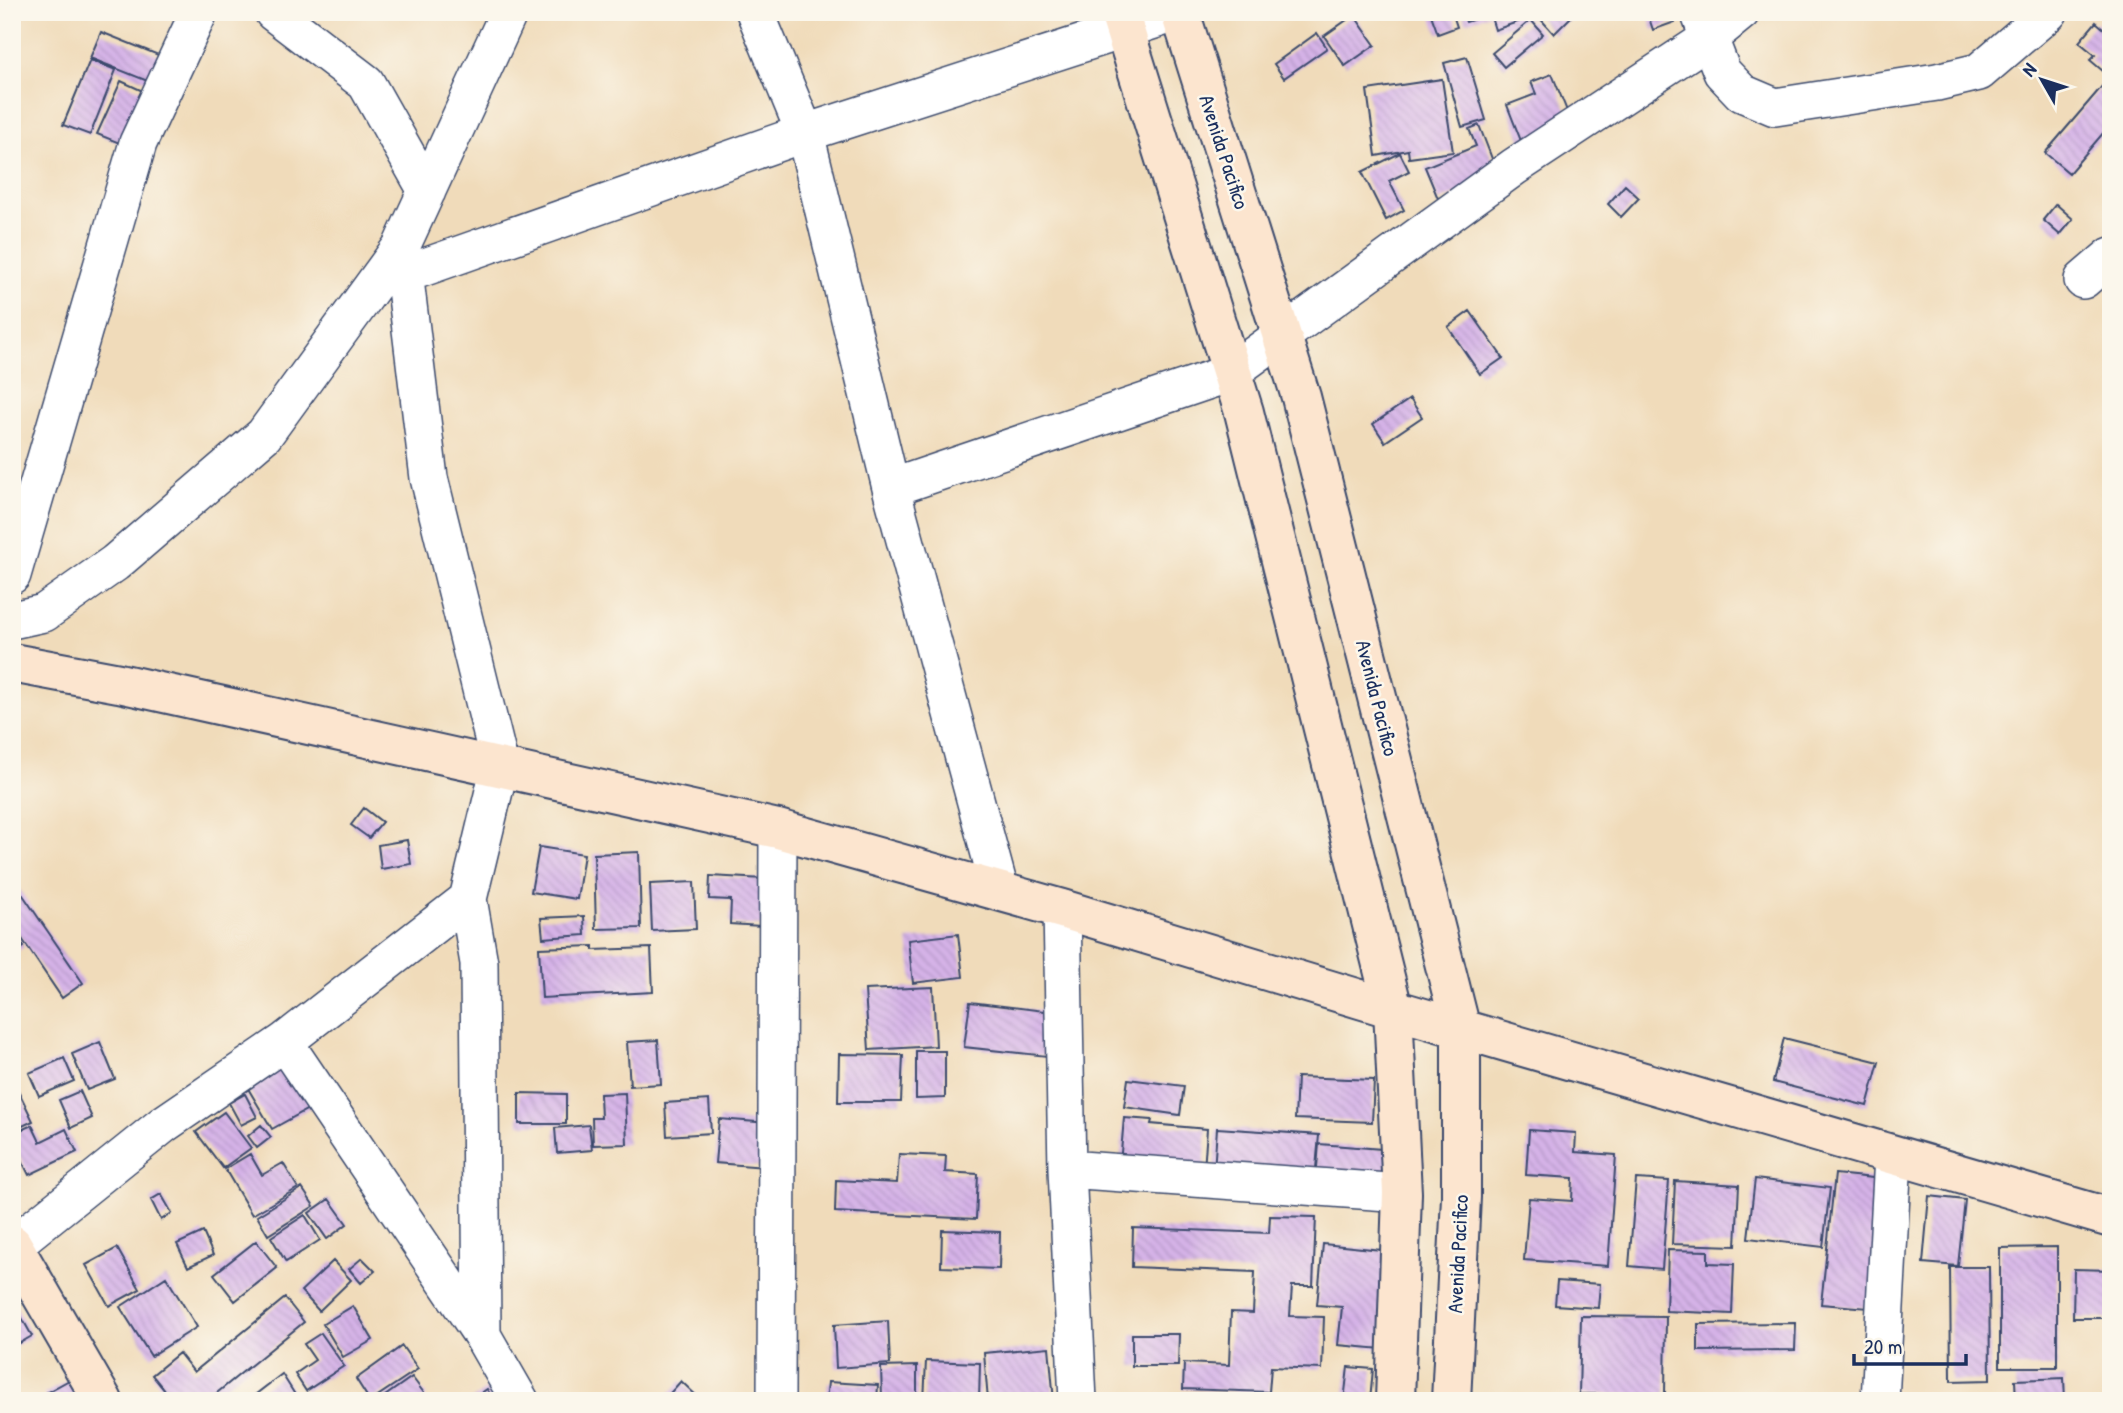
<svg xmlns="http://www.w3.org/2000/svg" width="2123" height="1413" font-family="'Patrick Hand',sans-serif">
<style>
.building{fill:url(#building-back-hatch)}
.lines{fill:none;stroke-linecap:round;stroke-linejoin:round}
.street-casing{stroke:#3b496c;stroke-width:40}
.secondary-casing{stroke:#3b496c;stroke-width:42}
.street{stroke:#fff;stroke-width:37}
.secondary{stroke:#fce5cf;stroke-width:38}
.labels{text-anchor:middle;stroke-width:5;stroke-linejoin:round;paint-order:stroke}
.street-label{font-size:21px;fill:#1b2f5e;stroke:#fbf7ec}
</style>
<defs>
<pattern id="building-back-hatch" width="6" height="6" patternUnits="userSpaceOnUse" patternTransform="scale(1.75)"><rect width="6" height="6" fill="#d5b2e7"/><path d="M-1 5l2 2M0 0l6 6M5-1l2 2" fill="none" stroke="#b699c9"/></pattern>
</defs>
<rect width="100%" height="100%" fill="#fbf7ec"/>
<filter id="ink" filterUnits="userSpaceOnUse"><feTurbulence type="fractalNoise" baseFrequency=".0143" numOctaves="2"/><feDisplacementMap in="SourceGraphic" scale="14" xChannelSelector="R" yChannelSelector="G"/><feConvolveMatrix kernelMatrix="1 2 1 2 8 2 1 2 1" color-interpolation-filters="sRGB"/></filter>
<filter id="wash" filterUnits="userSpaceOnUse"><feTurbulence type="fractalNoise" baseFrequency=".00686" numOctaves="4" result="noise"/><feDisplacementMap in="SourceGraphic" scale="28" xChannelSelector="R" yChannelSelector="G"/><feGaussianBlur stdDeviation="1.57" result="paint"/><feColorMatrix in="noise" values="0 0 0 0 0 0 0 0 0 0 0 0 0 0 0 0 0 1.4 0 .05"/><feComposite in="paint" operator="in"/></filter>
<g filter="url(#wash)">
<rect width="100%" height="100%" fill="#f0dbba"/>
<g id="blocks">
<path class="building" d="M1430,12H1452L1457,27L1438,34Z
M1462,12L1540,13L1576,12L1554,34L1537,15L1495,30L1490,14L1466,22Z
M1647,12H1671L1675,22L1653,30Z
M1354,15L1375,45L1345,66L1324,36Z
M1531,20L1543,34L1504,67L1492,53Z
M2096,22L2111,35V124L2069,173L2045,153L2110,77L2090,60L2095,55L2079,42Z
M101,32L161,56L150,82L90,58Z
M1317,33L1327,48L1284,78L1274,64Z
M1467,57L1486,120L1462,127L1444,63Z
M90,60L116,70L90,135L63,125Z
M1552,74L1573,126L1523,146L1507,105L1536,94L1531,82Z
M1442,79L1453,152L1409,158L1408,150L1376,156L1367,90Z
M121,81L145,92L122,144L97,134Z
M1479,125L1499,177L1439,201L1425,167L1476,146L1469,129Z
M1400,153L1409,171L1389,181L1404,210L1386,220L1362,172Z
M1625,185L1639,198L1621,217L1608,204Z
M2056,204L2073,219L2060,235L2043,220Z
M1470,311L1503,358L1480,374L1448,327Z
M1410,399L1422,417L1385,442L1373,424Z
M364,808L382,822L369,838L351,825Z
M407,840L411,864L381,869L378,845Z
M539,847L584,854L577,899L531,892Z
M639,852L641,928L596,929L594,854Z
M710,876L764,879L761,926L730,924L731,900L709,899Z
M12,879L83,983L62,998L12,924Z
M694,882L696,929L652,931L650,884Z
M584,916L585,935L543,938L541,918Z
M12,930L24,947L12,955Z
M958,934L963,977L913,983L908,940Z
M593,946V950L651,948L653,992L542,998L539,948Z
M933,987L936,1046L869,1050L865,990Z
M970,1002L1053,1012L1047,1056L964,1047Z
M1784,1038L1879,1062L1867,1106L1773,1082Z
M658,1040L661,1084L630,1086L627,1042Z
M100,1042L115,1079L87,1090L72,1054Z
M916,1051H945V1098L916,1099Z
M839,1054L903,1055L901,1102H838Z
M64,1058L74,1081L39,1096L29,1073Z
M288,1059L315,1105L272,1129L246,1085Z
M1297,1077L1374,1080L1372,1122L1295,1119Z
M1128,1079L1184,1086L1180,1115L1124,1107Z
M16,1086L33,1121L12,1131V1087Z
M80,1091L92,1118L71,1128L59,1100Z
M519,1093L566,1094V1124H519Z
M625,1093L627,1144L593,1145L592,1118H601L600,1094Z
M245,1094L257,1117L241,1125L229,1103Z
M709,1100L711,1133L667,1136L665,1103Z
M224,1112L251,1148L223,1168L196,1132Z
M1124,1118L1152,1120L1151,1124L1207,1129L1204,1170L1120,1164Z
M719,1119L769,1123L765,1167L715,1163Z
M32,1125L40,1142L66,1129L77,1152L29,1175L12,1141V1134Z
M261,1125L271,1137L257,1148L248,1136Z
M589,1125L592,1150L557,1153L555,1128Z
M1217,1128L1319,1135L1315,1179L1214,1171Z
M1529,1130L1576,1133L1575,1152L1616,1155L1608,1266L1524,1260L1529,1198L1572,1201L1573,1178L1526,1175Z
M1319,1144L1394,1150L1391,1185L1316,1179Z
M250,1154L262,1175L283,1163L298,1188L252,1215L225,1169Z
M899,1154L946,1156L945,1172L978,1174L976,1219L835,1212L836,1180L897,1183Z
M1835,1174L1882,1179L1869,1308L1821,1304Z
M1636,1179L1669,1181L1662,1269L1629,1266Z
M1755,1179L1830,1188L1823,1247L1748,1238Z
M1675,1181L1739,1185L1736,1246L1672,1244Z
M302,1188L314,1206L268,1235L257,1216Z
M161,1194L172,1213L161,1220L151,1200Z
M1929,1196L1965,1200L1958,1266L1923,1263Z
M329,1199L347,1224L327,1239L309,1213Z
M305,1215L320,1240L286,1262L271,1237Z
M1270,1216L1316,1217L1313,1286H1292L1290,1316L1324,1317L1322,1369L1271,1367L1269,1392L1183,1389L1184,1363L1229,1365L1231,1312L1253,1313L1255,1272L1132,1267L1133,1228L1269,1233Z
M942,1230L1000,1232L999,1269L941,1267Z
M203,1232L213,1255L188,1267L177,1244Z
M256,1241L277,1268L235,1301L214,1274Z
M1323,1244L1391,1251L1382,1349L1338,1345L1342,1307L1317,1305Z
M2057,1247V1367H2000V1248Z
M117,1248L140,1289L109,1306L86,1265Z
M1668,1250L1708,1251V1263L1734,1264L1732,1314L1666,1311Z
M362,1258L375,1271L361,1283L349,1269Z
M333,1261L351,1280L319,1311L301,1291Z
M1950,1267H1989L1990,1380L1951,1381Z
M2074,1269L2111,1270V1318H2073Z
M166,1277L197,1327L151,1356L120,1307Z
M1557,1281L1600,1284L1598,1308L1555,1305Z
M285,1298L304,1322L207,1401H173L152,1375L179,1353L194,1372Z
M12,1300L32,1336L13,1347L12,1345Z
M353,1306L373,1340L343,1357L323,1324Z
M1581,1316L1666,1317L1665,1395L1579,1394Z
M888,1321L890,1364L836,1368L834,1325Z
M1796,1323L1795,1350L1698,1351V1324Z
M321,1333L344,1366L306,1391L295,1374L315,1360L304,1344Z
M1132,1334H1179L1178,1366H1132Z
M402,1346L418,1369L370,1401L356,1379Z
M1049,1347L1054,1401H988L984,1353Z
M926,1361L980,1363L979,1401H924Z
M917,1366V1397L882,1398L881,1367Z
M1348,1367L1373,1369L1370,1401H1344Z
M282,1374L299,1401H247Z
M412,1377L427,1397L421,1401H378Z
M2064,1378L2065,1401H2016L2015,1380Z
M71,1379L83,1401H48L44,1394Z
M681,1381L702,1401H663Z
M828,1382L878,1385L877,1401H826Z
M487,1389L494,1401H470Z"/>
</g>
</g>
<g filter="url(#ink)">
<use href="#blocks" fill-opacity="0" stroke="#3b496c" stroke-width="2"/>
<g class="lines">
<defs>
<path id="street" d="M273,12L366,83L427,191
M755,12L805,133L891,488L1000,891
M1701,17L1722,72L1742,93L1775,107L1937,82L1979,72L2049,12
M405,274L805,133L1179,12
M2083,280L2111,256
M891,488L1230,373L1514,167L1708,39L1741,12
M12,575L138,143L199,12
M12,620L44,613L115,563L264,435L401,247
M468,899L479,963L482,1335
M1062,909L1067,1169L1078,1401
M284,1042L482,1335L520,1401
M1067,1169L1402,1193
M12,1246L164,1124L284,1042L468,899L500,766L429,478L401,247L509,12
M776,1401L778,829
M1880,1401L1893,1156"/>
<path id="secondary" d="M1119,12L1244,412L1393,1009L1402,1193L1395,1401
M1180,12L1301,397L1461,1029V1197L1451,1401
M12,663L119,683L778,829L1062,909L1393,1009L2111,1218
M12,1244L103,1401"/>
</defs>
<use href="#street" class="street-casing"/>
<use href="#secondary" class="secondary-casing"/>
<use href="#street" class="street"/>
<use href="#secondary" class="secondary"/>
</g>
</g>
<g class="labels">
<g class="street-label">
<text transform="translate(1224 152) rotate(72)" y="7">Avenida Pacifico</text>
<text transform="translate(1377 698) rotate(76)" y="7">Avenida Pacifico</text>
<text transform="translate(1458 1254) rotate(-87)" y="7">Avenida Pacifico</text>
</g>
</g>
<rect width="2123" height="1413" fill="none" stroke="#fbf7ec" stroke-width="42"/>
<g transform="translate(2042 80) rotate(309)" stroke="#fbf7ec" stroke-width="5" paint-order="stroke">
<path d="M0-5L12 26L0 18L-12 26Z" fill="#1b2f5e"/>
<text y="-10" font-size="19" font-weight="bold" text-anchor="middle" fill="#1b2f5e">N</text>
</g>
<path d="M1854 1354v10h112v-10" fill="none" stroke="#1b2f5e" stroke-width="3.5"/>
<text x="1864" y="1354" font-size="21" fill="#1b2f5e" stroke="#fbf7ec" stroke-width="5" paint-order="stroke">20 m</text>
</svg>
